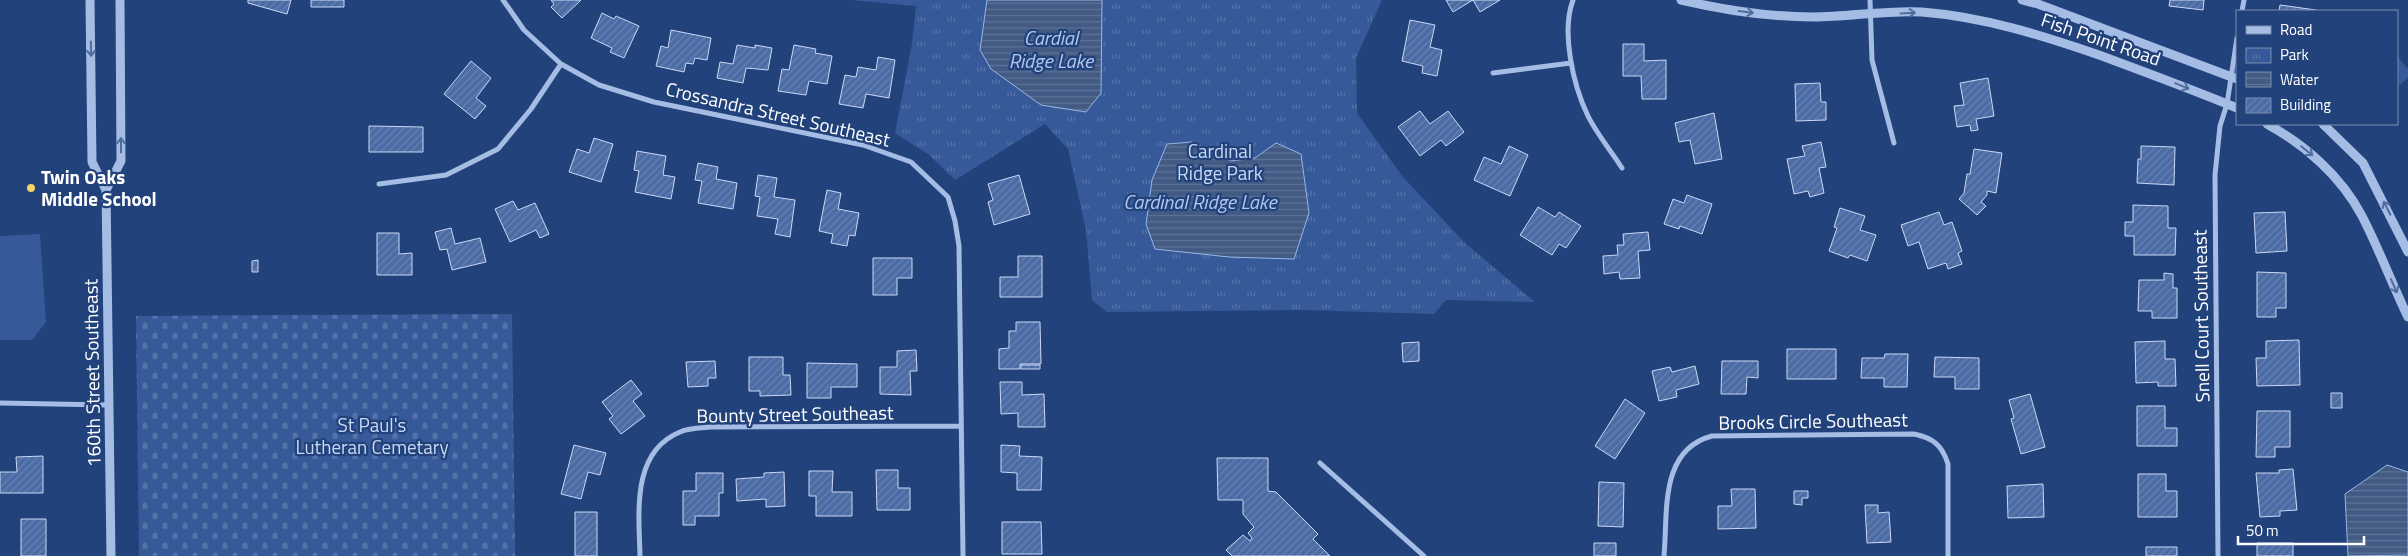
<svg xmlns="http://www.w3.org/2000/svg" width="2408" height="556" font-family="'Titillium Web',sans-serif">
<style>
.cemetery{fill:url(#cemetery-stones)}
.park{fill:url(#park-tufts)}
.garden{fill:#365a99}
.water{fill:url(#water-rules);stroke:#99b7e6}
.building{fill:url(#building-hatch);stroke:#c9d9f4}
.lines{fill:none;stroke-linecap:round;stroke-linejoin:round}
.minor{stroke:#a5bde5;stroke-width:5}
.tertiary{stroke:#a5bde5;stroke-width:9}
.oneway{stroke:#506da0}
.poi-dot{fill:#f1d568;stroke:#22427b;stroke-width:2}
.labels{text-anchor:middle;stroke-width:4.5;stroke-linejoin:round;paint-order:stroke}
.street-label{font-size:19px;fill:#fff;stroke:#22427b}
.park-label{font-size:19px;fill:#c9d9f4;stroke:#22427b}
.poi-label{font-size:19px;font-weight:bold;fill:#fff;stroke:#22427b;text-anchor:start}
.water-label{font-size:20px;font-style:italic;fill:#b1c7ed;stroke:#22427b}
</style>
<defs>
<pattern id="cemetery-stones" width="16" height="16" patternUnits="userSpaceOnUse" patternTransform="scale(1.25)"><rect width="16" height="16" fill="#365a99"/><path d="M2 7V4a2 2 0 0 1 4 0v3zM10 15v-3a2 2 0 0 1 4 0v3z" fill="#5473a8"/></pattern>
<pattern id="park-tufts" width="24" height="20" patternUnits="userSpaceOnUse" patternTransform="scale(1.25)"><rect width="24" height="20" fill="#365a99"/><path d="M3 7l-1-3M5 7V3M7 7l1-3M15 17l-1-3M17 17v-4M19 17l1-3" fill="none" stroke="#5473a8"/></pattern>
<pattern id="water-rules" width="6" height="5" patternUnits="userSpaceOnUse" patternTransform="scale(1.25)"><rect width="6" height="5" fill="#425a84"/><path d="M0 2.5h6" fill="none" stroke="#5e7396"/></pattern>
<pattern id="building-hatch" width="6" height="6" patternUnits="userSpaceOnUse" patternTransform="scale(1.25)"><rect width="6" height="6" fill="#4b6ba5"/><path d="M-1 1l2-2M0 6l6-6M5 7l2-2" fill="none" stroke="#6681b2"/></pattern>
</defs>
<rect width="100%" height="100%" fill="#22427b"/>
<path class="cemetery" d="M512,314L515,556H139L136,316Z"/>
<path class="park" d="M851,0H1382L1356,58L1357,113L1402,176L1465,243L1535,302L1446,300L1434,314L1305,310L1107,312L1092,300L1086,230L1068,149L1045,124L955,180L928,154L895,133L912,44L916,6Z"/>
<path class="garden" d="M2397,56L2408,69V78L2399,86Z
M40,234L46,322L32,340H0V236Z"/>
<path class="water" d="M987,0H1102L1101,93L1086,112L1041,105L991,69L980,50Z
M1192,142L1231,161L1255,158L1276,143L1301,154L1309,213L1294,259L1229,257L1155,249L1146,224L1152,180L1167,144Z
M2387,465L2408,472V555L2348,556L2345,494Z"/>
<path class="building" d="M248,0H291L287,14L248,3Z
M311,0H344V7H311Z
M551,0H581L562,18L551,7L554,4Z
M1446,0H1473L1453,12Z
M1473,0H1500L1480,12Z
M2170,0H2204L2203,10L2169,6Z
M2280,5L2316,10V11H2279Z
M602,13L614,19L616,16L639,26L624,58L610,52L612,48L591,38Z
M1410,20L1435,25L1430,47L1442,50L1437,76L1422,73L1423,66L1402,61Z
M671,30L711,38L707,60L695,58L693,64L686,63L684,72L656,66L661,46L668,48Z
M1623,44H1644V61L1666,60V99H1642L1641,76H1623Z
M737,45L755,48V45L772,48L768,70L746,68L743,83L717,78L720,62L733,64Z
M794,45L816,49L815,53L832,56L827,84L809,81L806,95L778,91L782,69L789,70Z
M878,57L895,60L889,98L866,94L863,108L839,104L845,75L856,77L858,67L876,70Z
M471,61L491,78L476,98L486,106L475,119L444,94Z
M1988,78L1994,116L1976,119L1978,130L1971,131L1970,125L1957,127L1954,106L1964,105L1960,83Z
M1820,83L1821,102H1826V120L1796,121L1795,84Z
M1420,111L1430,124L1448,111L1464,132L1446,146L1441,140L1420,156L1398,127Z
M1714,113L1722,159L1695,164L1690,140L1679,142L1675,123Z
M369,126L423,127V152H369Z
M594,138L613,144L601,182L569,172L577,149L589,153Z
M1821,142L1826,167L1819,168L1824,193L1810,197L1808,191L1794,194L1787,159L1805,156L1802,146Z
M1509,146L1528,155L1510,196L1474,180L1484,157L1501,164Z
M2141,146L2175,147L2174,185L2137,183L2138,159H2141Z
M1974,149L2002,153L1996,193L1987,191V195L1981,202L1986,206L1977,215L1959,199L1964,193L1967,174H1970Z
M637,151L666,156L663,175L675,177L671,199L635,192L639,171L634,170Z
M698,163L718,167L716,179L737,183L733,209L698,203L702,181L695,180Z
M758,175L777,178L774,197L795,200L790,237L775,234L778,219L757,216L760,197L755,196Z
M1019,175L1030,214L994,225L988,202L993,200L988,184Z
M827,190L841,193L838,209L859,213L855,236L849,235L847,246L831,243L833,234L819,231Z
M1687,195L1712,204L1702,234L1680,226L1679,229L1664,224L1673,199L1684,203Z
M513,201L518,210L535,203L549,234L540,238L536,230L510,242L495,209Z
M2133,205L2168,206V228H2176L2175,255H2134V236H2125V222H2133Z
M1538,207L1555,217L1559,212L1581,226L1566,248L1559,244L1552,255L1520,235Z
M1840,208L1865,216L1860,230L1876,235L1867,261L1850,255L1848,258L1829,251L1837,228L1834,227Z
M1939,212L1944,225L1952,222L1962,251L1958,253L1962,264L1948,269L1946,263L1928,269L1919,242L1908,246L1901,225Z
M2285,212L2287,251L2256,253L2254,213Z
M451,228L455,244L480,238L486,262L452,270L447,249L440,250L435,232Z
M1648,232L1650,250L1638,251L1640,278L1620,279L1619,272L1604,274L1603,256L1618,255L1617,245H1624L1623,234Z
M377,233H399V254L412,253V275H377Z
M1018,256H1042V297H1000V277H1018Z
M873,258H912V278H897V295H873Z
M258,260V272H252V261Z
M2257,272L2286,273V308H2276V317H2257Z
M2164,273L2173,274V288H2177V318H2152V311H2138L2139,280H2164Z
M1016,322H1040L1041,364H1020V369H999V349L1009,348V331H1016Z
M2299,340L2300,385L2257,386L2256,358H2266V341Z
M2165,341V359H2175L2176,386H2158V382L2136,383L2135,342Z
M1419,342V361L1403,362L1402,343Z
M1787,349H1836V379H1787Z
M916,350L917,371H910L911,395L880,394V367H897V351Z
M1885,354H1908L1907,387H1884V378H1861L1862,358H1884Z
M749,357H783V375H790L791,395L760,396V391H749Z
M1935,357L1979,358V389H1955V377H1934Z
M715,361L716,378H708V386L688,387L686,362Z
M1722,361H1758V378L1747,377L1746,394H1721Z
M807,363L857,364V387H831V398H807Z
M1021,365H1040V369H1021Z
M1695,366L1699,384L1676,390L1677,397L1659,401L1652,371L1670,367L1672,372Z
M631,380L642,394L633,401L645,416L621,434L609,419L613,416L602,402Z
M1000,382H1022V395L1044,394L1045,427H1018V413L1001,414Z
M2331,393H2342V408H2331Z
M2030,394L2045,447L2021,454L2011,419L2014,418L2009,400Z
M1625,399L1645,413L1615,459L1595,446Z
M2137,406H2165V428H2177V446H2137Z
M2257,411H2290V447H2275V457H2256Z
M574,445L606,453L600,475L588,472L581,499L561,494Z
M1001,445L1020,446L1019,456L1042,457L1041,490H1017V473L1001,472Z
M43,456V493H0V472H17L16,457Z
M1217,458H1268V491L1276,492L1318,534L1313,539L1330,556H1232L1226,550L1243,535L1250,541L1252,538L1248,533L1254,527L1243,514V500H1218Z
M2293,469L2297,510L2280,511V516L2260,517L2256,473H2279V470Z
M876,470H898V488H910V510H877Z
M809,471H833L832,492H852V516H816V496H809Z
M784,472L785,506L766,507V499L737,501L736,479L764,477V473Z
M696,473H723V493H719V516H695V525H683V491H696Z
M2138,474H2166V491H2177V517H2138Z
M1599,482L1624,483L1623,527L1598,526Z
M2043,484L2044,517L2008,518L2007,486Z
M1731,489H1755L1756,528L1718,529V506H1732Z
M1794,491H1808V498H1802V505L1794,504Z
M1865,505H1878V513L1889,512L1891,542L1867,543Z
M575,512H597V556H575Z
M21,519H46V556H21Z
M1002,522H1041L1042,554H1002Z
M1594,543H1616V556H1594Z
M2257,543H2293V556H2257Z
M2146,547H2177V556H2146Z"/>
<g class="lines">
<path class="minor" d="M503,0L524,30L561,64L599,85L654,102L863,145L911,162L948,197L955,221L959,246L963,556
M1573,0C1561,32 1573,85 1588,116C1597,134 1611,151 1622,168
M1870,0L1872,60L1894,143
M2242,11L2244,0
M1493,73L1571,63
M379,184L446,175L498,149L531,109L561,64
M0,403L108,405
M1320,463L1424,556
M640,556C639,513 631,452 680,432C689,428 701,428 711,427L961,426
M1664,556C1668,512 1659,450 1712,436L1914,434C1933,438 1942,445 1948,464V556
M2218,556L2215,175L2220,126L2227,104L2237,38"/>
<path class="tertiary" d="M90,0L92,162L106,190L111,556
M1681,0C1724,10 1768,17 1813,17C1849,17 1886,10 1922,12C1984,17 2041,35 2099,55C2145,72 2191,89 2237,108
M2022,0L2038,4L2237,79
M2267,124C2305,145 2341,176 2362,216C2379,249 2392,284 2408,317
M2323,124L2363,163L2408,252
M106,190L121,161L120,0"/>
</g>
<defs><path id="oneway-shaft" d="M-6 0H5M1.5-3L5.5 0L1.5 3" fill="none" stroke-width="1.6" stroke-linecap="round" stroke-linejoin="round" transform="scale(1.25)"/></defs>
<g class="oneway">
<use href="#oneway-shaft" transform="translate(1746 12) rotate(7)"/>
<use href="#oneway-shaft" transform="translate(1908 13) rotate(-3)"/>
<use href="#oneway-shaft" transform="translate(91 49) rotate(89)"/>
<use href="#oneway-shaft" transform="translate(2182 86) rotate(22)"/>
<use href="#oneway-shaft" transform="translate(121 145) rotate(-90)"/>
<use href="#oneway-shaft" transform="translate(2307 151) rotate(39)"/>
<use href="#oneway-shaft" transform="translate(2387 208) rotate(-117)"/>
<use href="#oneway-shaft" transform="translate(2394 286) rotate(66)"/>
</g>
<circle class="poi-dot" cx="31" cy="188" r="5"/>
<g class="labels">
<g class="street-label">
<text transform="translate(2101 39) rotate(19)" y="7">Fish Point Road</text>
<text transform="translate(778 114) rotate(13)" y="7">Crossandra Street Southeast</text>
<text transform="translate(2201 316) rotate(-91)" y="7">Snell Court Southeast</text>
<text transform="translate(92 373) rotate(-91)" y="7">160th Street Southeast</text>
<text transform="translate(795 414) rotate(-1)" y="7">Bounty Street Southeast</text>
<text transform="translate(1813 421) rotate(-1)" y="7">Brooks Circle Southeast</text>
</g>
<g class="park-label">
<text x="1220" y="158">Cardinal<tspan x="1220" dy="22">Ridge Park</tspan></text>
<text x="372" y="432">St Paul's<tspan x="372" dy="22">Lutheran Cemetary</tspan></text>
</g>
<g class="poi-label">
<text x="41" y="184">Twin Oaks<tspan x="41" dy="22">Middle School</tspan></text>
</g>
<g class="water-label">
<text x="1051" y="45">Cardial<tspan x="1051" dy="23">Ridge Lake</tspan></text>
<text x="1200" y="209">Cardinal Ridge Lake</text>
</g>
</g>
<rect x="2236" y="10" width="162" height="115" fill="#22427b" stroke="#7a8eb0"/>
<rect x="2246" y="26" width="25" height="8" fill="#a5bde5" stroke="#7a8eb0"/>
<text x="2280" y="35" font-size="15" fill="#ffffff">Road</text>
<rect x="2246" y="48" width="25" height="15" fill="url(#park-tufts)" stroke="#7a8eb0"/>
<text x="2280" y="60" font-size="15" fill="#ffffff">Park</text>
<rect x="2246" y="72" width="25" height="15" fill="url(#water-rules)" stroke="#7a8eb0"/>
<text x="2280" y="85" font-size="15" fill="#ffffff">Water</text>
<rect x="2246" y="98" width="25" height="15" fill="url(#building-hatch)" stroke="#7a8eb0"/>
<text x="2280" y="110" font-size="15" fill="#ffffff">Building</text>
<path d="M2238 536v8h126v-8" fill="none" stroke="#ffffff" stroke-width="2.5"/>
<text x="2246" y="536" font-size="15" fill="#ffffff" stroke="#22427b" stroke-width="4" paint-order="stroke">50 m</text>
</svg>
